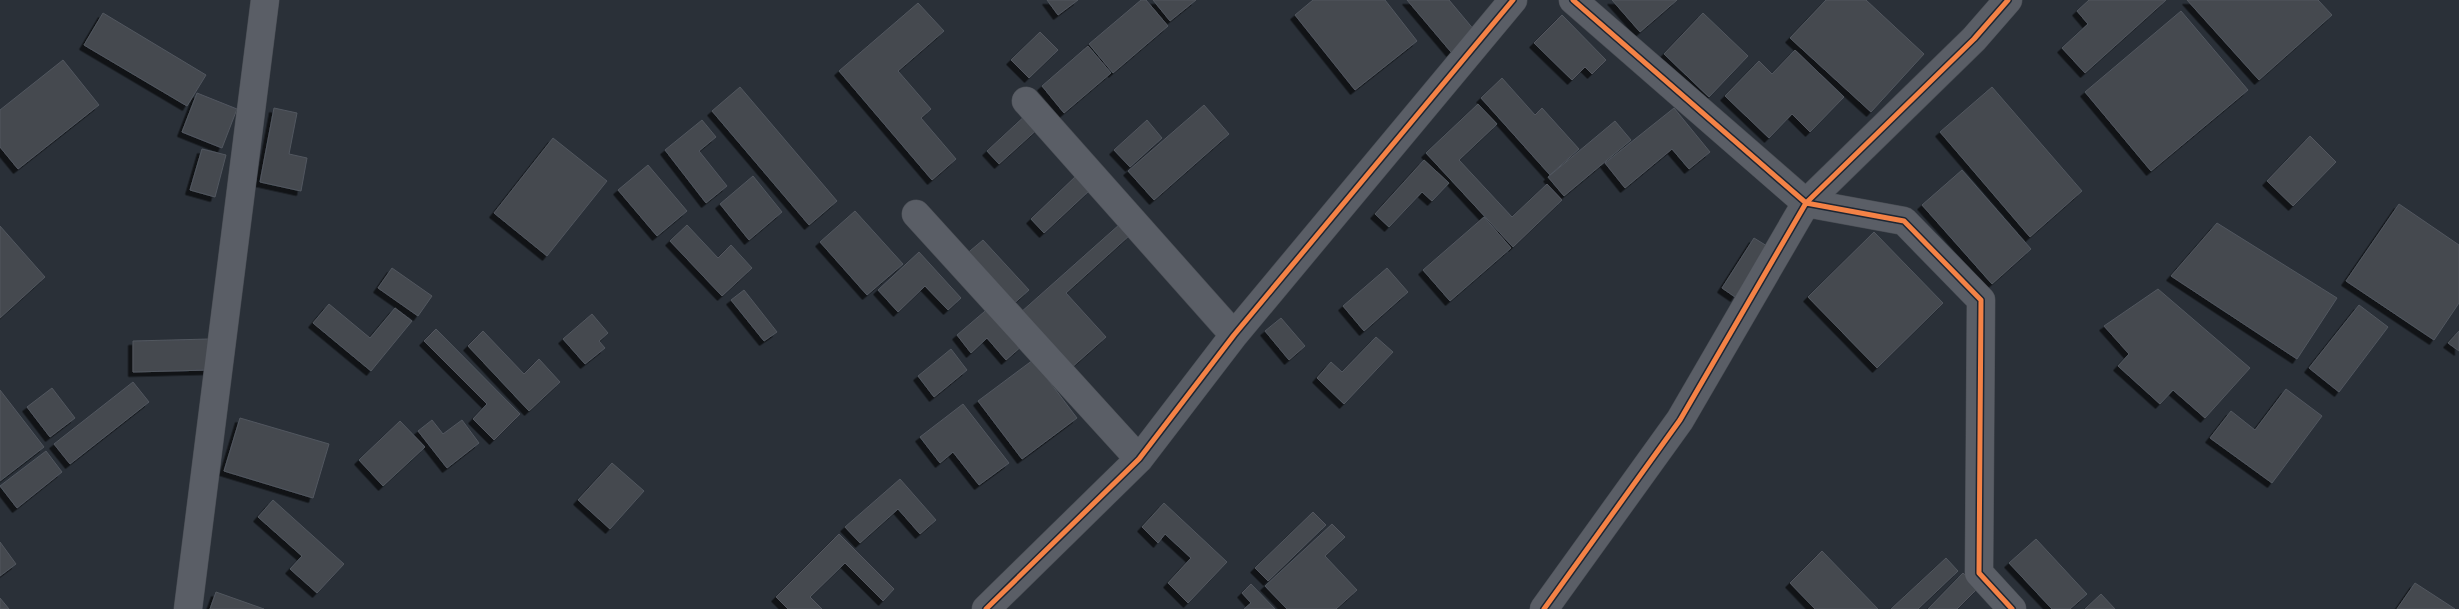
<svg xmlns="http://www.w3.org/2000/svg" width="2459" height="609" font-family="Inter,sans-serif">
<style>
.building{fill:#444950;stroke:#52575f;filter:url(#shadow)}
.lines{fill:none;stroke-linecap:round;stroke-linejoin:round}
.minor-casing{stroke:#484c53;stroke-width:29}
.minor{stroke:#5a5e66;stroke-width:28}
.cycleway-casing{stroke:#1d2633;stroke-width:8}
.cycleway{stroke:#f48246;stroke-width:5}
</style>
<defs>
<filter id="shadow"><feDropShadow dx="-4.5" dy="4.5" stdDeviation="0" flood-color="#0009"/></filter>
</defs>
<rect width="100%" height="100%" fill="#2a3038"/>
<path class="building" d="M1047,0H1078L1058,15Z
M1141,0H1146L1168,26L1113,73L1089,44Z
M1153,0H1196L1170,21Z
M1313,0H1385L1417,41L1355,90L1295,15Z
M1407,0H1449L1475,31L1451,52Z
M1612,0H1677L1640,32Z
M1826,0H1866L1924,54L1871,112L1790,38Z
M2089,0H2166L2085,73L2062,48L2088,24L2077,11Z
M2187,0H2318L2332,15L2259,80Z
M918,3L944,31L898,71L931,109L921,118L956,159L932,180L839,71Z
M2181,11L2248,90L2151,171L2085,92Z
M103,13L206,75L187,106L84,45Z
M1703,13L1748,56L1709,97L1664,54Z
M1562,15L1606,60L1592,74L1585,67L1572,80L1534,43Z
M1040,32L1058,50L1029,78L1011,60Z
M1088,46L1111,73L1064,113L1042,86Z
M1795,50L1844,97L1810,132L1792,114L1769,138L1725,96L1759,61L1772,74Z
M63,60L99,105L18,169L0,147V110Z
M1502,78L1535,115L1542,108L1579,149L1550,175L1481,98Z
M740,87L837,201L809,225L712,111Z
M1992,87L2082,191L2030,237L1940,132Z
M197,93L237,109L222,148L182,132Z
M1478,104L1497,124L1459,160L1512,217L1547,184L1562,200L1513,247L1426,153Z
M1204,105L1229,134L1154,200L1128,171Z
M274,108L297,113L289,154L307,158L301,191L260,182Z
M1674,108L1710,152L1689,169L1672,149L1625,188L1605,163Z
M1028,113L1041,126L999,164L987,151Z
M702,120L716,137L699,151L727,186L706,203L665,150Z
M1147,120L1162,138L1130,167L1114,150Z
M1615,121L1631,140L1564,196L1548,177Z
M2310,136L2336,162L2293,206L2267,181Z
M553,138L607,181L547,256L494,213Z
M202,149L226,155L215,197L190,190Z
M1424,160L1449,183L1432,201L1422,192L1389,227L1375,214Z
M648,165L687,211L657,236L618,190Z
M1962,170L2031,249L1992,284L1922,205Z
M1077,175L1090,190L1044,233L1031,219Z
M753,176L782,212L749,240L720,204Z
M2399,204L2459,245V303L2434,340L2346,281Z
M855,211L903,264L867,295L820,242Z
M1484,217L1511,248L1450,301L1423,270Z
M2217,223L2337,298L2297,359L2171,276Z
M1120,224L1130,235L1066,293L1106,337L1070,369L1020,313Z
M687,225L718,258L731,245L752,268L722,296L670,241Z
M0,226L45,277L0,318Z
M1874,232L1943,303L1877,368L1808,297Z
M1754,238L1767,246L1735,297L1722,288Z
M983,240L1029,290L1010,307L964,256Z
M919,252L961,298L948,310L925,286L898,312L878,290Z
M392,268L432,296L418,316L378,288Z
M1387,268L1408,292L1364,331L1343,306Z
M2158,289L2250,368L2205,418L2173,390L2160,404L2118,366L2129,354L2104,326Z
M744,290L777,332L764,341L731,300Z
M329,304L370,338L395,308L412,321L371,371L313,323Z
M2359,305L2388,327L2339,392L2309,368Z
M991,306L1023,345L1006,360L987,338L971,353L957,335Z
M592,314L608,333L599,341L605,348L585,364L563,339Z
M1281,318L1305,346L1289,360L1265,331Z
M436,329L520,414L494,440L473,419L487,404L424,341Z
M483,331L524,374L539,359L560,382L529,411L468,346Z
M2459,331V351L2448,343Z
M1376,337L1393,352L1344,404L1317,378L1331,362L1342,372Z
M209,339L210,370L133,372V341Z
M951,349L967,370L934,397L918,376Z
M1033,360L1077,418L1022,459L978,401Z
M133,382L149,402L70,464L54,444Z
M52,388L75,418L50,437L27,407Z
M2286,389L2322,416L2272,483L2210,438L2231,411L2255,430Z
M0,390L44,447L0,481Z
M963,404L1009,463L979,485L953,452L940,463L920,437Z
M240,418L329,444L313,498L224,471Z
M432,420L443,434L462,420L479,443L447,468L418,431Z
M400,421L425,447L383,486L359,460Z
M46,451L62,472L17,508L0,486Z
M612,463L644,491L610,529L578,500Z
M900,479L936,520L920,534L898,509L860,543L845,527Z
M273,500L344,564L317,593L290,569L302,556L258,517Z
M1164,503L1227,562L1188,603L1168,583L1191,558L1165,534L1158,543L1142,527Z
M1313,512L1326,525L1268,581L1255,568Z
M1332,524L1345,537L1325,556L1357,590L1336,609H1287L1265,586Z
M839,534L894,589L883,601L845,563L810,597L822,609H788L776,597Z
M2036,539L2087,594L2070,609H2052L2009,563Z
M0,542L16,564L0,576Z
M1822,551L1878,609H1815L1790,583Z
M1946,558L1958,571L1918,609H1891Z
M1963,573L1978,588L1957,609H1928Z
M2415,583L2455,609H2397Z
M1251,584L1275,609H1244L1251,603L1242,593Z
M216,592L264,609H210Z
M2101,594L2115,609H2085Z
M0,598L9,609H0Z"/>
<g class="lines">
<defs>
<path id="minor" d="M1573,0L1806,203L1904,221L1981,300L1979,573L2012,609
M1026,101L1234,335
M916,214L1139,459
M188,609L265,0
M986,609L1139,459L1234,335L1513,0
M1544,609L1680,420L1806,203L1974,39L2008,0"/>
</defs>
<use href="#minor" class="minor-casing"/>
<use href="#minor" class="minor"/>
<defs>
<path id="cycleway" d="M1573,0L1806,203L1904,221L1981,300L1979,573L2012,609
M986,609L1139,459L1234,335L1513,0
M1544,609L1680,420L1806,203L1974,39L2008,0"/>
</defs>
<use href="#cycleway" class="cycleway-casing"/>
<use href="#cycleway" class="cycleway"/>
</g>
</svg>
